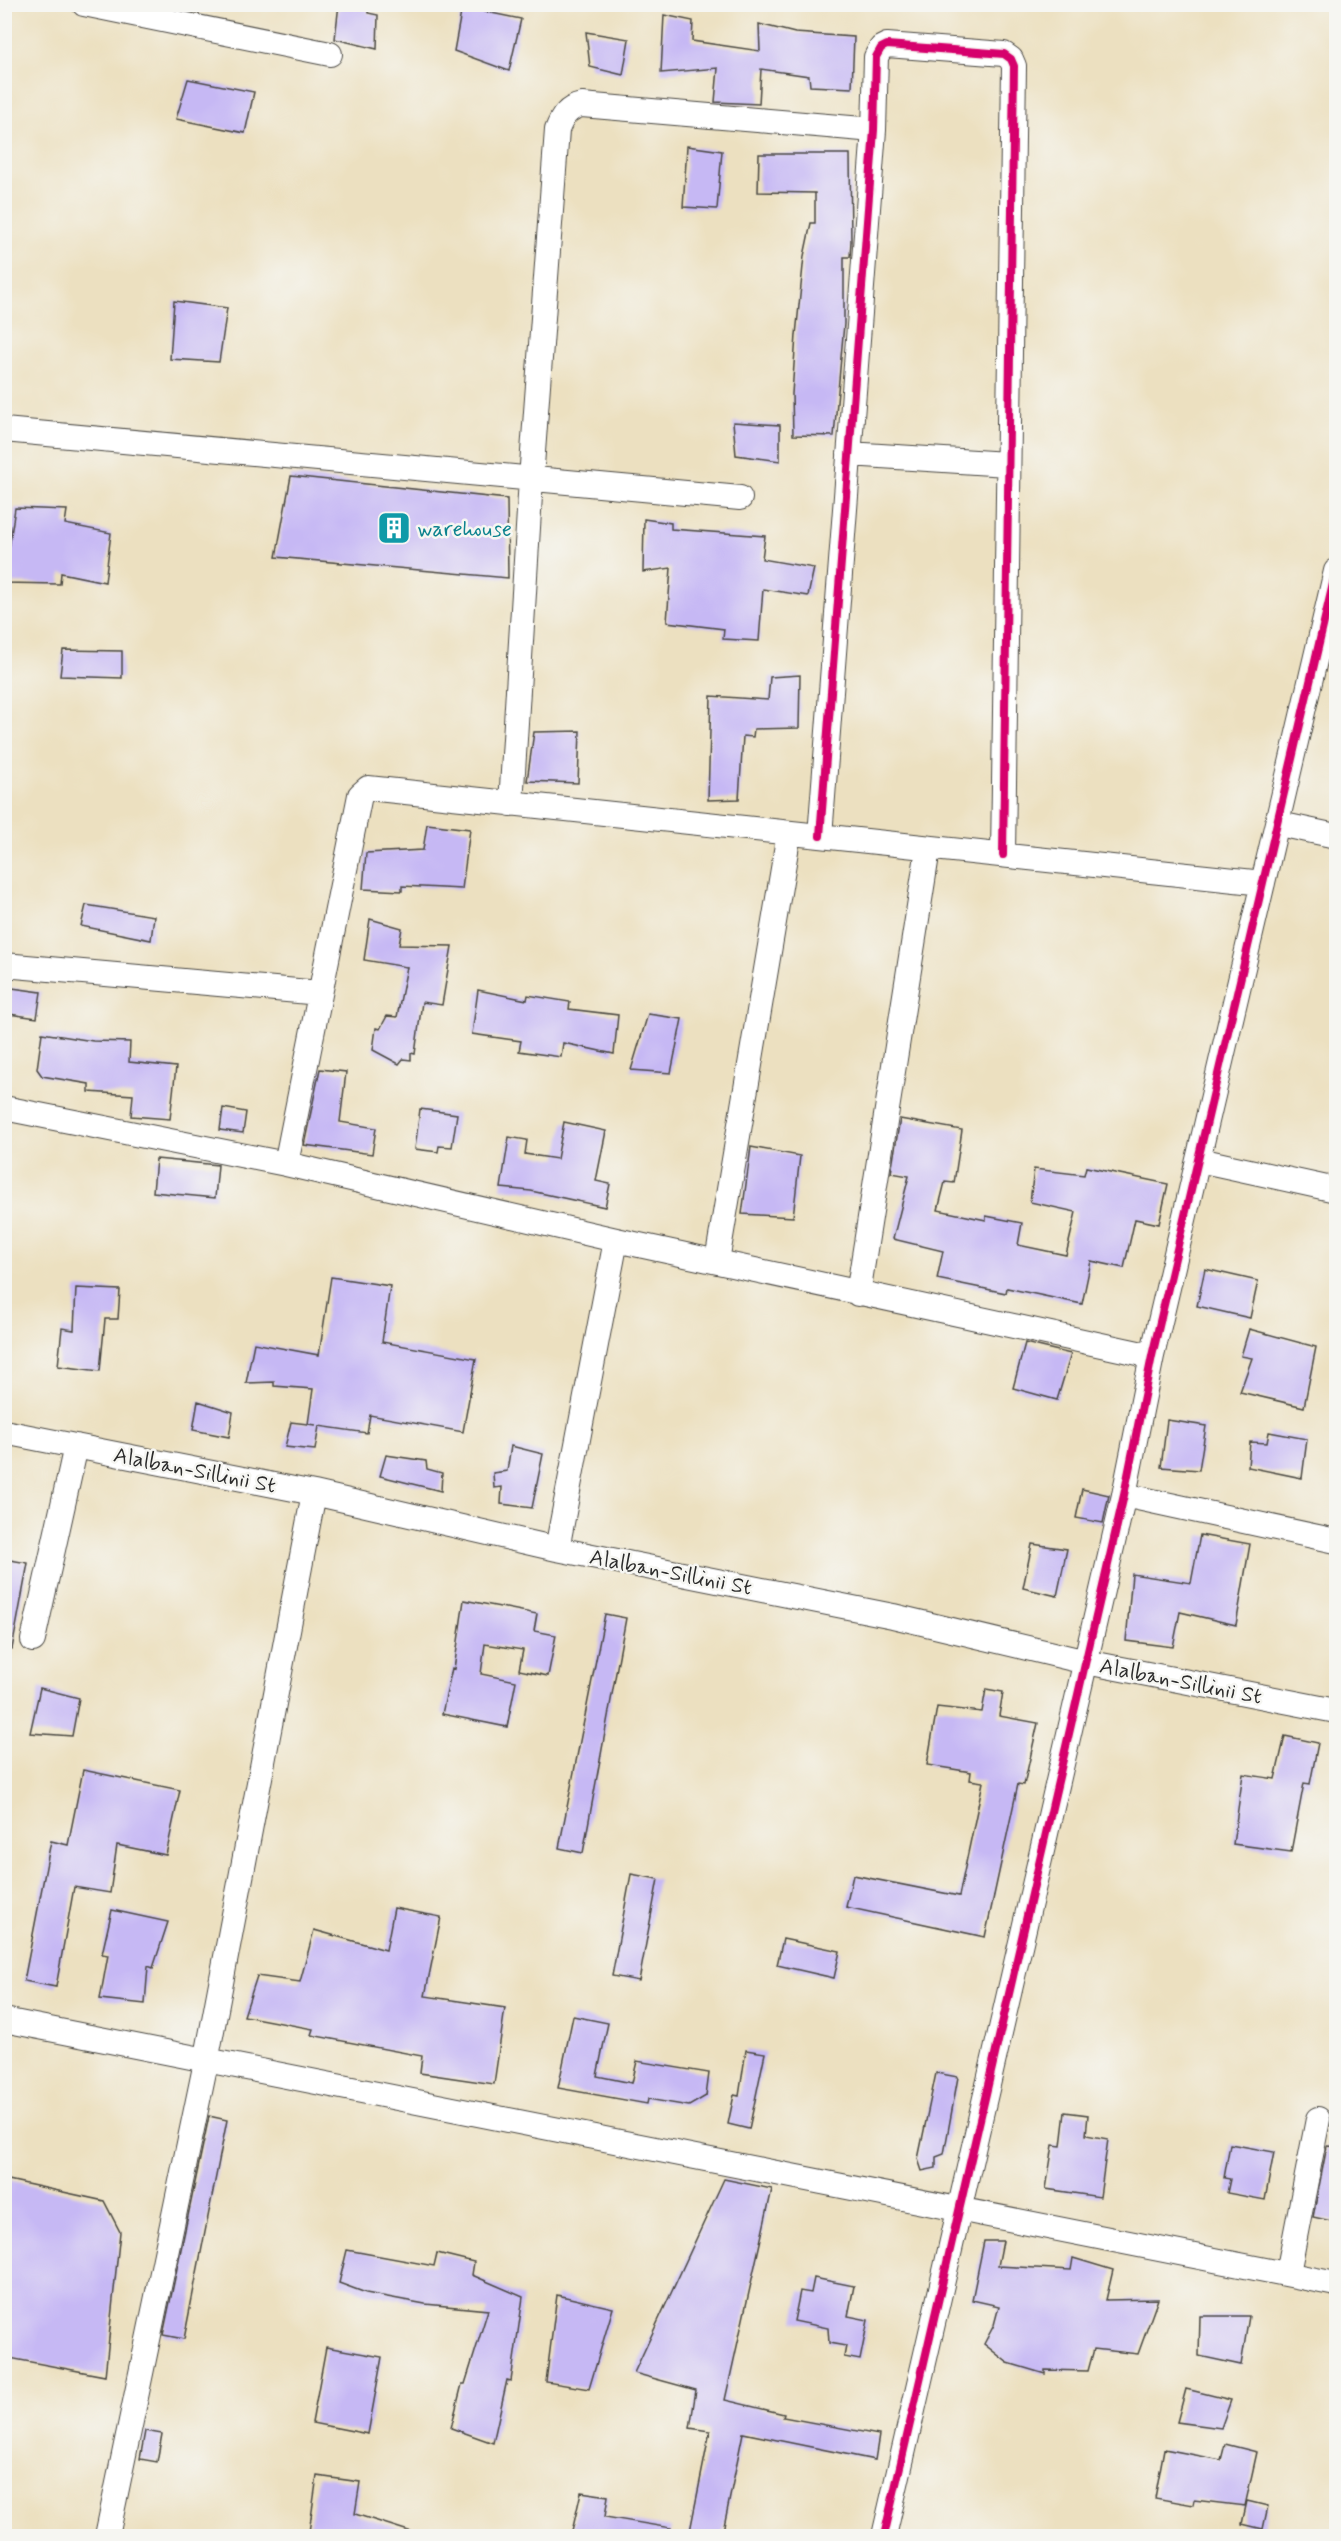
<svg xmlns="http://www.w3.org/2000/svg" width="1341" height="2541" font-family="Mynerve,sans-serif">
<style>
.building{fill:#c6b8f4}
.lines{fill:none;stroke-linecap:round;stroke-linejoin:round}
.minor-casing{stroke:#484641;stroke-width:26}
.minor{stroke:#fff;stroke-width:24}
.cycleway-casing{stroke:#f6f6f2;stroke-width:11}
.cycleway{stroke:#d6006c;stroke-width:8}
.labels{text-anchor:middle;stroke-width:5;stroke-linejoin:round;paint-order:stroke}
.culture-label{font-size:22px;fill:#0d838f;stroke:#f6f6f2;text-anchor:start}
.street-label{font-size:22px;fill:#2b2b2b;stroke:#f6f6f2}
</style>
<rect width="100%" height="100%" fill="#f6f6f2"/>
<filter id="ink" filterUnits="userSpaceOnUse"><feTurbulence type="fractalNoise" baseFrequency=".0167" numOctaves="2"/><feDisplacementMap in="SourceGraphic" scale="12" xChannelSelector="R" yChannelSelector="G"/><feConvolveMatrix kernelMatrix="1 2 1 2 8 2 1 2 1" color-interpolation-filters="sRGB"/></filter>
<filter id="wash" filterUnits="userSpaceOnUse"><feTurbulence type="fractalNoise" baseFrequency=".008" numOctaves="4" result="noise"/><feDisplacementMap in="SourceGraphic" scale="24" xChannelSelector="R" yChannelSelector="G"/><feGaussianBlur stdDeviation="1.35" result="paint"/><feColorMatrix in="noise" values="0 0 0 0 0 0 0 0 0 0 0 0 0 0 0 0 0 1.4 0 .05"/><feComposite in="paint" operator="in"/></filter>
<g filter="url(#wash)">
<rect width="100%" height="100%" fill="#ece0c0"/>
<g id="blocks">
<path class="building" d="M339,4H368V13L378,15L377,49L335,39Z
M462,7L521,19L509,71L454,51Z
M664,15L693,21L692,41L760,51L759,24L795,33L854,37L852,88L810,86L809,76L761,69L759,104L715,102L718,68L661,73Z
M586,32L629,39L623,75L590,67Z
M188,79L254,92L245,133L176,119Z
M687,146L722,151L717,209L683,207Z
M759,154H850L851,241L850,257H844V324L834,436L793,435L792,394L796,335L804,256L811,223H815V193L758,192Z
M174,301L227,308L219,362L170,359Z
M733,422L780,425V461L736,455Z
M291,476L507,499L508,578L276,557Z
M15,508L67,510L65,524L111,533L105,582L61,573L60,584L4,583Z
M644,519L671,523V529L765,536L762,559L814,568L808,596L763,589L759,641L723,639L724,629L667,622L671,568L643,572Z
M63,650L122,651V678L60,676Z
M800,675L799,728L754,729L753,737L743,736L739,799L708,800L711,696L768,700L770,677Z
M580,731L578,783L527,781L534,732Z
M427,824L470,829L462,889L402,886V891L363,889L366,853L423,850Z
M86,905L154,916L151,940L81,926Z
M370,919L402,928L399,945L452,946L442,1005L422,1002L415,1054L411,1053V1060L403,1059L399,1064L373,1050L376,1028L380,1029L387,1016L397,1017L407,967L364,960Z
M12,988L41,992L37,1018L9,1014Z
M478,990L527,1000L528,995L570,1002L569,1009L618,1015L614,1054L563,1043L561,1057L519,1051L521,1041L472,1034Z
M648,1014L682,1019L671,1073L631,1070Z
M42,1033L93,1041L130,1042L129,1062L176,1067L170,1119L131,1116L133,1095L89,1092V1084L42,1076L37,1069Z
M320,1069L346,1072L340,1122L376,1128L372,1154L304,1145Z
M223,1108L246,1112L243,1133L220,1130Z
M420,1109L457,1114L452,1147L439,1146L438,1152L415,1149Z
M900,1119L962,1130L954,1183L945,1182L938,1210L986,1220V1216L1022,1223L1018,1245L1066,1255L1076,1212L1030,1202L1034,1169L1084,1175L1086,1167L1168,1184L1159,1224L1135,1219L1124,1268L1091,1261L1082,1304L1007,1288L1006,1293L937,1279L943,1251L893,1239L909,1176L891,1173Z
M564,1122L606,1131L596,1181L610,1184L605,1207L531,1191L501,1188L509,1137L527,1140L525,1154L557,1159Z
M751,1147L800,1156L793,1217L742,1214Z
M156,1159L218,1165L215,1198L153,1192Z
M1205,1269L1258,1281L1250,1318L1197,1306Z
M331,1277L390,1286L382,1342L476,1359L463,1432L370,1415L367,1433L319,1426L315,1450L285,1447L291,1422L316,1425L308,1424L313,1389L274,1386V1382L246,1383L254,1343L319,1355Z
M76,1288L120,1290L118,1319H105L100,1371L58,1366L62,1328L74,1330Z
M1249,1329L1316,1347L1304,1407L1240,1392L1252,1358L1241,1356Z
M1025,1343L1071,1354L1057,1400L1013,1388Z
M198,1401L233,1412L229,1437L193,1430Z
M1167,1420L1206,1426L1199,1470L1161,1467Z
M1269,1432L1307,1439L1302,1478L1248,1467L1250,1442L1267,1443Z
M511,1446L543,1454L532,1508L501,1504L502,1487L494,1488L493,1473L507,1471Z
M386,1455L426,1461L427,1469L442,1473L441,1491L380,1476Z
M1082,1489L1109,1495L1103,1523L1076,1518Z
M1200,1535L1250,1544L1236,1625L1180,1612L1173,1647L1126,1641L1132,1574L1191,1583Z
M1032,1544L1067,1549L1057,1596L1023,1588Z
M4,1559L28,1563L12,1649L4,1648Z
M464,1600L537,1614L534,1631L556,1635L548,1676L519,1670L523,1650L485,1644L481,1674L516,1681L507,1727L442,1714L452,1668L454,1669Z
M605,1614L626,1618L583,1853L559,1848Z
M40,1688L79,1698L72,1736L30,1733Z
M986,1689L1003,1692L999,1716L1038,1723L1024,1785L1018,1784L985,1937L846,1907L853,1875L959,1896L983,1782L970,1780L971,1772L927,1765L937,1707L982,1712Z
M1285,1736L1318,1743L1310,1784L1304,1783L1291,1852L1233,1844L1243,1774L1275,1779Z
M83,1770L180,1790L166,1855L117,1845L110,1893L74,1887L56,1987L24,1981L51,1841L68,1845Z
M631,1874L658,1879L639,1981L612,1976Z
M394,1908L441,1917L425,1996L505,2008L494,2084L420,2073L422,2056L311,2035L313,2029L244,2016L257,1976L300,1982L314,1930L386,1950Z
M112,1910L168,1922L153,1968L148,1966L145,2004L100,1999L108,1955L102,1954Z
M783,1939L840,1951L834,1978L777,1965Z
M573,2016L608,2023L597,2076L632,2083L637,2061L709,2073L706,2096L689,2106L648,2099L647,2104L558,2088Z
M746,2050L765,2053L749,2129L728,2124L734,2095L739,2096Z
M936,2073L958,2077L944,2154L936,2157V2168L922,2171L918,2159Z
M1065,2112L1088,2115L1086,2135L1108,2139L1100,2197L1046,2189L1053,2145L1061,2146Z
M209,2116L227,2120L184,2339L163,2335Z
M1230,2144L1274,2152L1265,2200L1227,2193L1230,2179L1224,2178Z
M1327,2146L1336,2147V2222L1313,2217Z
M4,2179L104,2201L120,2232L105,2376L4,2357Z
M724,2179L772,2189L725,2400L784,2414L783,2417L879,2435L875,2460L743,2433L722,2536H689L710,2431L690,2428L696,2390L634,2373Z
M984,2241H1003L998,2266L1071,2270L1073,2258L1113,2270L1106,2300L1158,2299L1138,2354L1094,2349L1088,2371L1045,2370V2374L1008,2363L984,2344L994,2325L999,2306L972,2300Z
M347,2250L434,2266L437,2253L474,2262L472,2275L523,2297L511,2381L507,2380L493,2443L451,2428L462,2384H465L488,2310L425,2304L366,2293L339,2283Z
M814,2278L854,2286L848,2316L868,2320L860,2360L844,2357L846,2346L829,2343L828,2328L794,2321L800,2291L811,2293Z
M557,2295L613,2308L589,2389L546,2382Z
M1200,2316H1249L1241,2365L1199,2356Z
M326,2347L382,2357L368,2434L312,2423Z
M1186,2389L1231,2400L1221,2428L1177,2422Z
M145,2431L162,2434L157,2462L140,2459Z
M1225,2444L1257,2452L1245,2506L1194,2500L1193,2505L1155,2498L1164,2449L1221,2460Z
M317,2476L360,2482L355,2514L415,2533L414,2536H338L309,2532Z
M581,2492L608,2496L605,2517L671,2528L670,2536H571Z
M1247,2501L1268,2506L1263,2529L1242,2524Z"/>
</g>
</g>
<g filter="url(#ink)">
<use href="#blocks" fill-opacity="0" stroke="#484641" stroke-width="1.5"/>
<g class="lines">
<defs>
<path id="minor" d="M84,4L330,54
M4,430L740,498
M849,454L1007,464
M511,804L531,479L557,130C562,117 567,108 582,105L874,130
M1279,824L1336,836
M820,836L874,130L876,57L881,48L887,45L1004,54L1011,59L1014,66L1003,855
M4,965L320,993
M4,1108L286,1164L616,1240L1152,1356
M1199,1160L1336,1190
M286,1164L360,795L368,788L1263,883
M717,1261L789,833
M858,1294L928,849
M4,1432L314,1493L557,1549L893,1616L1086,1662L1336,1711
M1124,1495L1336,1541
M557,1549L616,1240
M33,1640L76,1446
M4,2020L1336,2284
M1288,2273L1318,2119
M107,2536L206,2062L314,1493
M884,2536L1124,1495L1152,1356L1336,571"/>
</defs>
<use href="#minor" class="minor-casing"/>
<use href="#minor" class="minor"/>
<defs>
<path id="cycleway" d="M820,836L874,130L876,57L881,48L887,45L1004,54L1011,59L1014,66L1003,855
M884,2536L1124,1495L1152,1356L1336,571"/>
</defs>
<use href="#cycleway" class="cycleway-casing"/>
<use href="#cycleway" class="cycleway"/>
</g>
</g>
<defs>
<symbol id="building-square" viewBox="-11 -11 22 22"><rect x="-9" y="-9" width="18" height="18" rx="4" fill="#0f9aa8" stroke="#f6f6f2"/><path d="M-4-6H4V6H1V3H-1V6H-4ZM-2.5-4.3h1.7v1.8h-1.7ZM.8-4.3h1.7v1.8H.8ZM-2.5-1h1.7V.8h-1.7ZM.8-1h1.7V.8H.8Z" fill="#fff"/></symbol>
</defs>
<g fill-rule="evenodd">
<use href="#building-square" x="375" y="509" width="38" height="38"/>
</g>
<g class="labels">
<g class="culture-label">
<text x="417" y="536">warehouse</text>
</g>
<g class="street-label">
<text transform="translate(195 1469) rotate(11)" y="8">Alalban-Sillinii St</text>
<text transform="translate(671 1571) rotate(11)" y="8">Alalban-Sillinii St</text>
<text transform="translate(1181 1680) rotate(11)" y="8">Alalban-Sillinii St</text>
</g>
</g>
<rect width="1341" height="2541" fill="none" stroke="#f6f6f2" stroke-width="24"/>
</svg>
